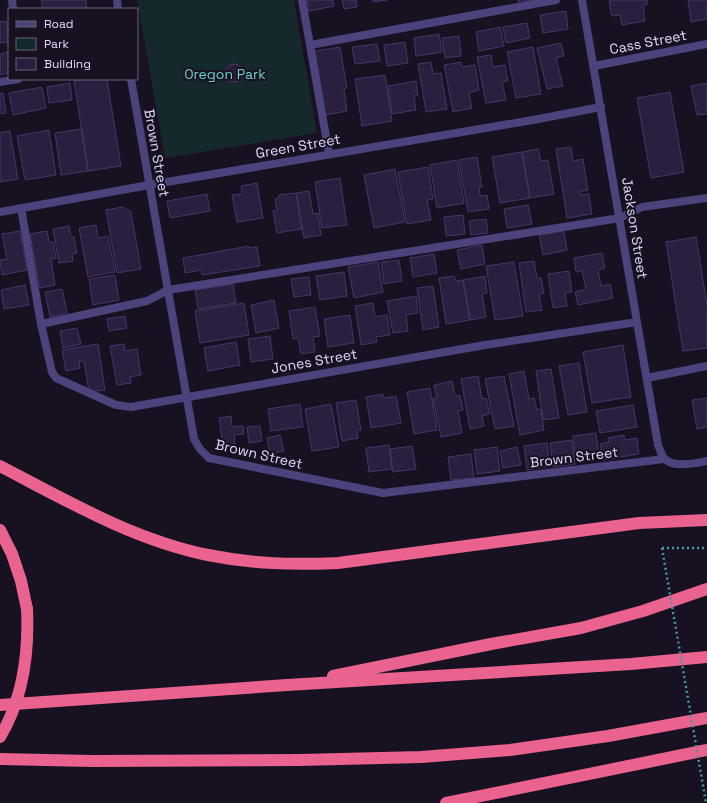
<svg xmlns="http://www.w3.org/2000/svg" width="707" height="803" font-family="'Space Grotesk',sans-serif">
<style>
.green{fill:#15282b}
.building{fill:#2b1f40;stroke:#473469}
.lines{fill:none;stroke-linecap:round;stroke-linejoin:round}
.path{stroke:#3e9ca6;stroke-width:2.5;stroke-dasharray:2 3;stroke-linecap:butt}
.service{stroke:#4d427b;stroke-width:8}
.minor{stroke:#4d427b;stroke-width:8}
.motorway{stroke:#ea628e;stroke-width:12}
.path-bridge{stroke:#3e9ca6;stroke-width:2.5;stroke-dasharray:2 3;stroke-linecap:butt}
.motorway-bridge{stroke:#ea628e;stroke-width:12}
.labels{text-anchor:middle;stroke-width:4;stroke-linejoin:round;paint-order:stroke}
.street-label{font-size:14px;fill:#e1d7fa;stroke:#171122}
.park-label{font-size:14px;fill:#6cd0c7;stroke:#171122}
</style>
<rect width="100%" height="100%" fill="#171122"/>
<path class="green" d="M137,0H294L317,133L165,158Z"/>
<path class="building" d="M41,0H86L87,9H43Z
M307,0H333L334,6L309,11Z
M342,0H356L357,7L344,9Z
M373,0H387L373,2Z
M518,0H539L519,4Z
M613,0H647V5H643L645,21L622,25L620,15L612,16L609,1Z
M688,0H707V19L691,22Z
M566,11L568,29L543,33L540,15Z
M6,21L9,42L0,43V22Z
M527,23L530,38L506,43L503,27Z
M500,27L504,46L479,51L476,32Z
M439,34L442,52L416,56L414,38Z
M459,36L461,56L445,58L442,38Z
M405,42L408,63L387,66L384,45Z
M561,43L564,56L556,58L563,86L547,89L537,48Z
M377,44L380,61L355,64L352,47Z
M340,47L347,88L344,89L347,111L325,115L315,51Z
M533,47L541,94L516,98L507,52Z
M9,52V73L0,75V54Z
M491,55L493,67L505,65L508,81L502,82L506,100L486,103L477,57Z
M431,62L433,74L441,73L447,109L426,112L418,64Z
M461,62L462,67L475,65L479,90L469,93L472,108L453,112L444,65Z
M225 73a9 9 0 1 1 18 0a9 9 0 1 1-18 0Z
M385,75L392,121L362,126L355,79Z
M83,79H107L121,166L88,171L74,81Z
M416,81L418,95L414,96L416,110L392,114L388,86Z
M70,83L72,100L49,103L47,87Z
M707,83V114L697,115L691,86Z
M42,87L46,108L13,115L9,93Z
M670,92L684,172L651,178L637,98Z
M3,93L6,113L0,114V94Z
M82,129L88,171L61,175L55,133Z
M49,130L56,175L25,180L17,136Z
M10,131L18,179L0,182V133Z
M571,147L573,161L583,159L588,190L579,192L580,195L589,194L592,214L567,218L556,149Z
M538,149L541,161L548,160L554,194L530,198L522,152Z
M522,152L530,198L500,203L492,157Z
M477,157L482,187H479L480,196L487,195L489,209L468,212L459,160Z
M457,160L464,203L437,208L430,165Z
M428,167L433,199L427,200L431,220L407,224L398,172Z
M395,169L405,222L374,228L364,175Z
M340,178L347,225L322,228L315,182Z
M257,183L263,218L237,222L232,195L242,194L241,186Z
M309,191L313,214L318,213L321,235L304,238L296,193Z
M296,193L302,229L277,233L273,211L277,210L275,199L279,198V195Z
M207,194L210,211L170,218L167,201Z
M528,205L532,224L507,228L504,209Z
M123,207L131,212L141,269L117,273L106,210Z
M463,215L465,234L446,236L444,217Z
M486,219L488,233L471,235L469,221Z
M96,225L98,238L108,236L115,272L88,277L79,228Z
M69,226L71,237H74L77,253L72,254L73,261L59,263L53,229Z
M20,231L27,270L2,275L0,260L7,259L2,234Z
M47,231L49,242H53L56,258L51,259L55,285L40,288L30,234Z
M564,231L567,250L543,255L539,235Z
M696,237L707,305V348L683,351L666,242Z
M482,245L485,264L461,269L457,250Z
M249,246V248L257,247L260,266L202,275L201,270L185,273L183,258Z
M602,253L605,268L598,270L601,286L610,284L613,298L578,305L575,292L586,289L582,271L576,272L574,258Z
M434,254L437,273L413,277L410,258Z
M399,260L402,281L384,284L381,262Z
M534,261L537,278H541L544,293L539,295L542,310L526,312L519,263Z
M378,262L383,292L354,298L348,267Z
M514,262L523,316L495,320L486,266Z
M569,271L572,292L565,293L567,306L553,308L548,274Z
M344,272L347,296L320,300L316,276Z
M115,275L119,300L93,305L89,279Z
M454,276L456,281L463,280L470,320L446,324L439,278Z
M485,276L487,293L482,294L486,317L470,320L463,280Z
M309,277L311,295L294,297L291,279Z
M233,284L236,303L198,309L195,290Z
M25,285L29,305L4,309L1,290Z
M433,286L439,327L423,330L417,288Z
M62,289L67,313L50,317L45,292Z
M416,296L418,313L406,315L408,331L393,333L387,301Z
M274,300L279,328L256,333L251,305Z
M244,303L249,335L200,343L195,311Z
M373,303L375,317L387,315L390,335L376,337L377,342L361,345L355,306Z
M315,307L320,336L313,337L315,352L301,354L298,338L293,339L289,311Z
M350,315L354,343L328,347L324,319Z
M125,316L127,328L109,331L107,319Z
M77,328L81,344L63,348L60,331Z
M270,336L273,359L251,362L248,339Z
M236,342L240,365L208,371L204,348Z
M98,344L105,390L89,392L84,361H79L80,368L66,371L62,350Z
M124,344L125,351L137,349L141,375L130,377L131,383L117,385L110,346Z
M623,345L631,397L592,403L583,352Z
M579,363L587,412L568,415L559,366Z
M551,369L559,418L543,420L536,371Z
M524,371L529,399L534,398L537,410L541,409L544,430L520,435L509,374Z
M478,376L482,399L486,398L490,414L482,416L484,426L470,429L461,379Z
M504,376L514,426L495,429L485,379Z
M452,381L455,396L460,395L463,410L458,411L462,433L441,437L433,398H437L434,385Z
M430,388L437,430L414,434L407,392Z
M383,394L384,398L396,396L401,423L371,428L366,397Z
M707,398V427L697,429L692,400Z
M356,400L361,430H357L358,438L342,441L336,403Z
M300,404L303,427L271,431L268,409Z
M331,404L339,447L312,451L305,409Z
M633,405L637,427L600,433L596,411Z
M231,416L232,427L243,426L244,434L234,435L235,444L223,446L219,418Z
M260,426L262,441L249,443L247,427Z
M596,433L599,457L576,460L573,436Z
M280,435L284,451L270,454L267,438Z
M624,435L625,440L637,438L639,454L603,460L600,444L609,442L608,438Z
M572,440L575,464L553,467L550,443Z
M547,443L550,466L527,470L524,446Z
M389,445L392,469L369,472L366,448Z
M412,446L416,469L393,472L390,449Z
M497,447L500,471L477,474L474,450Z
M517,447L521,465L503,468L500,451Z
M471,454L474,478L451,480L448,457Z"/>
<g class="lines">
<path class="path" d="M662,548H707"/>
<path class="service" d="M12,0L13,9
M302,0L310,45L556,0
M310,45L329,154
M0,82L18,79
M21,208L41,324L147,301L168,290L620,218L642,207L707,198
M647,378L707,366
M209,458L383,493L664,459"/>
<path class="minor" d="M117,0L118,9
M582,0L658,445C660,449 661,454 663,457C671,469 696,463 707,461
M594,66L707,44
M131,79L194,439L200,449L209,458
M0,212L149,185L533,120L601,107
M41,324L52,372L56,378L116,405L131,407L485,345L637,322"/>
<path class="motorway" d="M0,466C67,501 134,540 208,555C253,564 293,565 338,563L639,523L707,520
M0,530L12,554L21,581L27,609
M333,676L491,644L581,628L643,611L707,589
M0,705L287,685L631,664L707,657
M0,759L92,761L300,760L421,757L510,750L608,736L707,718
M446,803L707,750"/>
<path class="path-bridge" d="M662,548L706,803"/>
<path class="motorway-bridge" d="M0,737C23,699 29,653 27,609"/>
</g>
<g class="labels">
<g class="street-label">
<text transform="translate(648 42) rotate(-11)" y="5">Cass Street</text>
<text transform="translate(298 146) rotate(-10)" y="5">Green Street</text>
<text transform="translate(157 153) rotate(80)" y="5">Brown Street</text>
<text transform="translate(635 228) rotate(81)" y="5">Jackson Street</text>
<text transform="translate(314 361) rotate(-10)" y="5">Jones Street</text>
<text transform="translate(259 454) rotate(13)" y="5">Brown Street</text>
<text transform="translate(574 457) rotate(-7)" y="5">Brown Street</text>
</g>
<g class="park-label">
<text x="225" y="79">Oregon Park</text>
</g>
</g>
<rect x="8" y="8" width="130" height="72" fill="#171122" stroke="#686078"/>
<rect x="16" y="21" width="20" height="6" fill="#4d427b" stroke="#686078"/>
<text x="44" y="28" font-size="12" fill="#e1d7fa">Road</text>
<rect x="16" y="38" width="20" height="12" fill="#15282b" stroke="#686078"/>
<text x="44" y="48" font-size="12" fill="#e1d7fa">Park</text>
<rect x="16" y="58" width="20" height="12" fill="#2b1f40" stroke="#686078"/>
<text x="44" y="68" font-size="12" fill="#e1d7fa">Building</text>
</svg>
